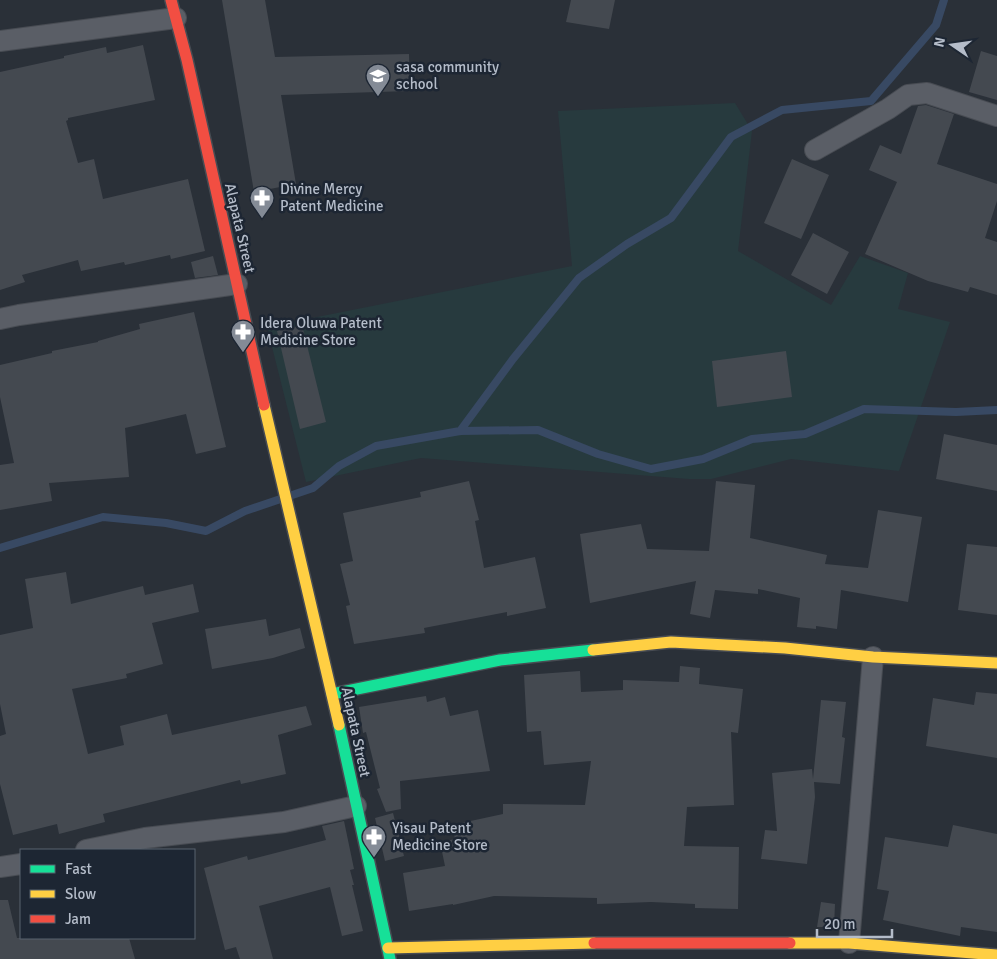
<svg xmlns="http://www.w3.org/2000/svg" width="997" height="959" font-family="Signika,sans-serif">
<style>
.green{fill:#273a3e}
.lines{fill:none;stroke-linecap:round;stroke-linejoin:round}
.stream{stroke:#384963;stroke-width:8}
.building{fill:#444950}
.street-casing{stroke:#484c53;stroke-width:22}
.fast-casing{stroke:#484c53;stroke-width:14}
.slow-casing{stroke:#484c53;stroke-width:14}
.jam-casing{stroke:#484c53;stroke-width:14}
.street{stroke:#5a5e66;stroke-width:20}
.fast{stroke:#16e098;stroke-width:11}
.slow{stroke:#ffcf43;stroke-width:11}
.jam{stroke:#f24e42;stroke-width:11}
.labels{text-anchor:middle;stroke-width:5;stroke-linejoin:round;paint-order:stroke}
.poi-label{font-size:15px;fill:#b4bcc9;stroke:#1d2633;text-anchor:start}
.street-label{font-size:15px;fill:#b4bcc9;stroke:#1d2633}
</style>
<rect width="100%" height="100%" fill="#2a3038"/>
<path class="green" d="M735,103L752,131L738,251L831,305L860,256L908,273L898,309L950,322L899,471L791,459L711,479H689L421,458L306,482L267,327L572,266L558,111Z"/>
<g class="lines">
<path class="stream" d="M460,431L513,359L579,278L627,244L671,218L731,137L782,110L871,101L936,25L944,0
M0,548L103,517L166,523L206,531L245,511L313,488L339,466L376,446L460,431L538,430L598,454L651,469L703,459L752,439L805,434L864,409L956,412L997,410"/>
</g>
<path class="building" d="M222,0H265L275,57L409,54L410,91L281,95L296,184L254,192Z
M571,0H615L609,29L566,22Z
M143,45L155,100L68,118V120L66,121L78,163L94,159L103,199L188,179L205,251L171,259L170,255L125,265L124,262L81,271L78,260L22,275L25,282L0,290V72L64,58V56L106,47L107,53Z
M981,51L997,56V100L969,92Z
M926,105L954,114L937,164L997,184V201L985,238L997,242V295L970,287L968,292L928,281L865,254L897,182L869,170L880,145L901,154L918,106Z
M792,159L829,175L801,239L764,223Z
M813,233L849,252L827,294L791,275Z
M213,256L218,275L195,278L191,262Z
M194,312L226,447L196,454L186,414L125,428L129,477L49,483L52,501L0,510V465L14,463L0,397V365L52,353V351L98,342V341L140,329L139,324Z
M302,325L326,422L300,429L277,331Z
M786,351L792,397L717,407L712,361Z
M944,434L997,445V491L936,479Z
M469,481L479,520L475,521L484,568L535,557L546,608L507,616V612L424,628L425,633L354,644L346,606L350,605L340,564L353,561L343,513L421,497L420,492Z
M716,481L755,485L750,538L827,555L825,564L868,568L878,510L922,517L908,602L841,590L837,629L816,626V629L797,627L800,598L758,589V594L715,590L710,618L690,614L696,581L590,603L580,534L641,524L647,549L709,551Z
M967,544L997,547V615L958,610Z
M66,572L71,604L143,586L145,595L193,584L199,612L152,623L163,664L126,674L127,678L72,689L88,754L124,745L120,726L167,714L172,735L306,706L312,725L278,735L286,774L241,784L240,780L103,814L105,822L59,834L57,824L13,835L0,784V736L6,734L0,704V635L33,628L25,579Z
M266,619L269,636L300,628L305,648L273,658L212,669L205,629Z
M680,666L700,668L699,684L743,689L738,733L731,732L734,805L687,807L684,846L739,847L738,909L695,908V904L651,902L597,904V898L494,896L453,905V904L409,911L403,873L445,866L440,842L455,839L452,825L503,814V804L585,805L591,761L544,765L541,731L527,732L524,675L580,671L581,692L623,690V680L679,682Z
M976,692L997,694V758L926,746L933,698L974,705Z
M426,696L427,702L445,697L450,716L478,710L490,771L400,781L401,809L386,812L377,789L380,788L366,732L363,733L359,707Z
M821,700L846,702L842,737L845,738L840,784L814,782L815,797L807,864L761,859L765,830L777,831L772,773L812,769L813,779Z
M393,813L404,856L385,861L375,818Z
M344,821L354,869L350,870L354,885H352L363,931L342,936L330,887L259,906L273,959H240L236,947L225,950L204,868L247,856L248,860L326,840L322,826Z
M953,825L997,834V932L961,927L960,936L883,920L889,891L877,889L885,837L948,847Z
M0,900H8L17,938H129L135,959H0Z
M821,902L835,904L834,927H817Z"/>
<g class="lines">
<defs>
<path id="street" d="M0,41L176,18
M815,150L888,109L908,95L927,93L997,116
M0,319L19,315L237,284
M86,850L145,838L284,822L356,806
M0,867L21,864
M849,943L873,657"/>
<path id="fast" d="M332,694L500,660L593,650
M339,725L390,959"/>
<path id="slow" d="M264,405L339,725
M593,650L671,642L785,648L873,657L997,663
M790,943H849L997,955
M388,948L594,943"/>
<path id="jam" d="M171,0L187,60L264,405
M594,943H790"/>
</defs>
<use href="#street" class="street-casing"/>
<use href="#fast" class="fast-casing"/>
<use href="#slow" class="slow-casing"/>
<use href="#jam" class="jam-casing"/>
<use href="#street" class="street"/>
<use href="#fast" class="fast"/>
<use href="#slow" class="slow"/>
<use href="#jam" class="jam"/>
</g>
<defs>
<symbol id="school-pin" viewBox="-11 -11 22 30"><path d="M0 17L-7.5 6A9.5 9.5 0 1 1 7.5 6Z" fill="#848b96" stroke="#1d2633"/><path d="M0-5L7-2L0 1L-7-2ZM-4 1L0 2.5L4 1V4Q0 6-4 4Z" fill="#fff"/></symbol>
<symbol id="pharmacy-pin" viewBox="-11 -11 22 30"><path d="M0 17L-7.5 6A9.5 9.5 0 1 1 7.5 6Z" fill="#848b96" stroke="#1d2633"/><path d="M-2-6h4v4h4v4h-4v4h-4v-4h-4v-4h4Z" fill="#fff"/></symbol>
</defs>
<g fill-rule="evenodd">
<use href="#school-pin" x="364" y="62" width="28" height="38"/>
<use href="#pharmacy-pin" x="248" y="184" width="28" height="38"/>
<use href="#pharmacy-pin" x="229" y="318" width="28" height="38"/>
<use href="#pharmacy-pin" x="360" y="823" width="28" height="38"/>
</g>
<g class="labels">
<g class="poi-label">
<text x="396" y="72">sasa community<tspan x="396" dy="17">school</tspan></text>
<text x="280" y="194">Divine Mercy<tspan x="280" dy="17">Patent Medicine</tspan></text>
<text x="260" y="328">Idera Oluwa Patent<tspan x="260" dy="17">Medicine Store</tspan></text>
<text x="392" y="833">Yisau Patent<tspan x="392" dy="17">Medicine Store</tspan></text>
</g>
<g class="street-label">
<text transform="translate(240 228) rotate(77)" y="5">Alapata Street</text>
<text transform="translate(356 732) rotate(78)" y="5">Alapata Street</text>
</g>
</g>
<rect x="20" y="849" width="175" height="90" fill="#1d2633" stroke="#59626f"/>
<rect x="30" y="865" width="25" height="8" fill="#16e098" stroke="#59626f"/>
<text x="65" y="874" font-size="15" fill="#b4bcc9">Fast</text>
<rect x="30" y="890" width="25" height="8" fill="#ffcf43" stroke="#59626f"/>
<text x="65" y="899" font-size="15" fill="#b4bcc9">Slow</text>
<rect x="30" y="915" width="25" height="8" fill="#f24e42" stroke="#59626f"/>
<text x="65" y="924" font-size="15" fill="#b4bcc9">Jam</text>
<g transform="translate(952 45) rotate(283)" stroke="#1d2633" stroke-width="4" paint-order="stroke">
<path d="M0-4L9 19L0 12L-9 19Z" fill="#b4bcc9"/>
<text y="-8" font-size="14" font-weight="bold" text-anchor="middle" fill="#b4bcc9">N</text>
</g>
<path d="M817 929v8h75v-8" fill="none" stroke="#b4bcc9" stroke-width="2.5"/>
<text x="824" y="929" font-size="15" fill="#b4bcc9" stroke="#1d2633" stroke-width="4" paint-order="stroke">20 m</text>
</svg>
